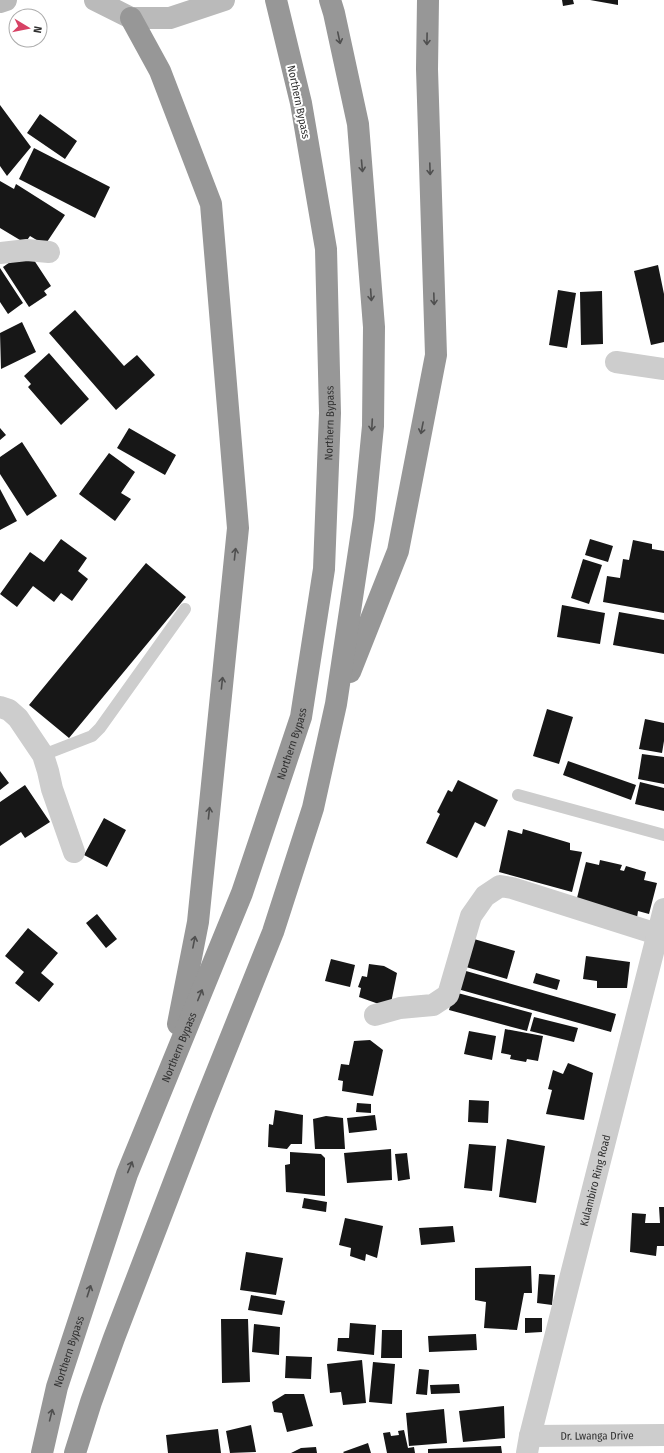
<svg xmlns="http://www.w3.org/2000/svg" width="664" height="1453" font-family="'Fira Sans Condensed',sans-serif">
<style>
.building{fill:#171717}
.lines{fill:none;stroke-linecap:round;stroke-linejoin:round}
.service{stroke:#cdcdcd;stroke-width:12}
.minor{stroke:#cdcdcd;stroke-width:22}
.tertiary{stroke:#cdcdcd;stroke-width:22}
.secondary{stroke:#bababa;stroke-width:22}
.motorway{stroke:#979797;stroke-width:22}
.oneway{stroke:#4f4f4f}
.labels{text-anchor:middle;stroke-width:4;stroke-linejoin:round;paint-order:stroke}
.street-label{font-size:11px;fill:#303030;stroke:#fff}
</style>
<rect width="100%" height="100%" fill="#fff"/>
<path class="building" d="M562,0H573L574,4L563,6Z
M590,0H618V5Z
M0,105L31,147L7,176L0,166Z
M40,114L77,141L65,159L27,133Z
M34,148L110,187L95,218L19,179Z
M0,181L14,189L16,184L65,215L45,245L30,236L25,243L0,228Z
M23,253L32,257L51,286L44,291L47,295L29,307L3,267Z
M658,265L664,294V342L651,345L634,271Z
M0,268L23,303L8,314L0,302Z
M558,290L576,293L567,348L549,345Z
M602,291L603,344L581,345L580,292Z
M75,310L124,366L137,355L155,375L116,410L49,333Z
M22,322L36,352L1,369L0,333Z
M49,353L89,399L61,425L28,387L31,384L24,376Z
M0,428L6,435L0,440Z
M129,428L176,455L165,475L117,448Z
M22,442L57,496L27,516L0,474V457Z
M109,453L135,472L121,493L131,499L115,521L79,494Z
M0,489L17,521L0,530Z
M61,539L87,558L78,571L88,579L72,601L61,593L54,602L33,586L17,607L0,594L30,552L44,562Z
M590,539L613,546L608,562L585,555Z
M633,540L652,544V549L664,551V613L603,602L607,576L620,578L623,559L629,560Z
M583,559L602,565L589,604L571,598Z
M146,563L186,597L69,738L29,705Z
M562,605L605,613L600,644L557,637Z
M619,612L664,620V654L613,645Z
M547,709L573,717L559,764L533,756Z
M645,719L664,723V741L662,753L639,749Z
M642,754L664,757V784L638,779Z
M568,761L636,785L631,800L563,775Z
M0,771L9,783L0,790Z
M458,780L498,800L485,827L475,822L457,858L426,843L440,814L437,812L448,790L452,792Z
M640,782L664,788V811L635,804Z
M25,785L50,822L25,838L21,832L0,846V802Z
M104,818L126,830L107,867L84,855Z
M523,829L570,843V850L582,852L572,892L499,872L508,830L522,834Z
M600,860L622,865L620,870L624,871L626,866L646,872L644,880L657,883L649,914L638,911L637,918L576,902L586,862L599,865Z
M97,914L117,939L106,948L86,923Z
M28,928L58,953L41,973L54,984L39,1002L15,983L24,972L5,956Z
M474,939L515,951L507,979L466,967Z
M586,956L630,962L627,988H597V981L583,979Z
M331,959L355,965L350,987L325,981Z
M369,964L384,966L397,973L390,1008L359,997L361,988L358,987L362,976L367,977Z
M459,969L616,1014L611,1032L454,988Z
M536,973L560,980L557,990L533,983Z
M454,992L532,1013L527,1031L449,1010Z
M534,1017L578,1028L574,1042L530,1031Z
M505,1029L543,1036L538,1061L527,1059L526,1062L510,1059L511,1055L501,1053Z
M469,1031L496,1036L492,1060L464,1054Z
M370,1040L383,1050L373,1096L342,1091L343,1081L338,1080L341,1064L349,1065L354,1041Z
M568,1063L593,1073L584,1120L546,1114L552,1090L548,1089L553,1070L563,1074Z
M469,1100L489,1101L488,1123L468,1122Z
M357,1103L371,1104V1113L356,1112Z
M275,1110L303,1115L302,1144H291L287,1149L268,1147L269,1124L273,1125Z
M375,1115L377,1130L349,1133L347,1118Z
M326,1116L343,1118L345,1149H315L313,1119Z
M507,1139L545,1146L536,1203L499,1197Z
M469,1144L496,1146L492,1191L464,1188Z
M391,1149L392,1180L347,1183L344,1153Z
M290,1152L321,1154L325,1158V1196L286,1192L285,1165L290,1164Z
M407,1153L410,1179L398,1181L395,1154Z
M304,1198L327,1202L326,1212L302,1208Z
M659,1207H664V1246H657L656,1256L630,1252L632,1213L646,1214L645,1223H660Z
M345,1218L383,1226L377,1258L366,1254L365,1261L350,1256L351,1248L339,1245Z
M453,1226L455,1242L421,1245L419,1228Z
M246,1252L283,1258L276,1295L240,1290Z
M531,1266L532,1293H524L517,1330L484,1328L486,1302L475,1300V1268Z
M539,1274L555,1275L552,1305L537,1303Z
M251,1295L285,1301L282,1315L248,1310Z
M525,1318H542V1332L525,1333Z
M221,1319H248L250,1382L222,1383Z
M350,1323L376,1325L374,1355L337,1351L338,1338H349Z
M254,1324L280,1327L279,1355L252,1352Z
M382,1330H402V1358H381Z
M476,1334L477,1350L429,1352L428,1336Z
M286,1356L312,1357L311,1379L285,1378Z
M362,1360L366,1403L343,1405L341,1392L330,1393L327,1364Z
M373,1362L395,1364L392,1404L369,1402Z
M419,1369L429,1370L427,1395L416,1394Z
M459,1384L460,1393L431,1394L430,1385Z
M285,1394H304L313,1426L287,1432L282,1413L274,1412L272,1402Z
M504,1406L505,1438L463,1442L459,1411Z
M444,1409L447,1443L409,1446L406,1413Z
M251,1425L256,1452L230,1453L226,1431Z
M218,1429L221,1453H168L166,1435Z
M404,1430L408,1448L414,1447L415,1453H387L383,1433L390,1432L391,1436L399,1435L398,1431Z
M368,1443L371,1453H344L343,1452Z
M501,1446L502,1453H428V1449Z
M316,1447L317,1453H291L301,1448Z"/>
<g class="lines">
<path class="service" d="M43,755L92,736L100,728L185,609
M518,795L664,835"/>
<g class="minor">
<path d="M0,253L27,250L49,252"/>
<path d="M616,362L664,369"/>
<path d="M0,707L9,710L18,718L43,755L48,771L52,789L74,852"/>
<path d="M375,1015L400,1008L433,1005L448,995L471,916L485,896L500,886L512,888L657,934"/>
<path id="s1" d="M530,1436L664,1435"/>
</g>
<path class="tertiary" id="s2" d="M527,1453L530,1436L664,909"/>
<path class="secondary" d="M95,0L131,18H170L224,0
M0,2L6,0"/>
<g class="motorway">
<path d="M131,18L160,71L211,204L238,528L198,922L178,1024"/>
<path d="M350,672L398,551L436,355L427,69L428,0"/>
<path id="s3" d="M42,1453L57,1387L127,1174L242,893L301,717L324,569L330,413L326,249L301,103L276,0"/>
<path d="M75,1453L91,1402L114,1338L202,1109L273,932L313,808L336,704L364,518L373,426L374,327L358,124L334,13L330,0"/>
</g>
</g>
<defs><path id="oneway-shaft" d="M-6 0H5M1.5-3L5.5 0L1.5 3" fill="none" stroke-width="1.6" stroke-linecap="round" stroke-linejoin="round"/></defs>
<g class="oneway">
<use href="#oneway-shaft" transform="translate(339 38) rotate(78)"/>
<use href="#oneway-shaft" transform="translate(427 39) rotate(91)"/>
<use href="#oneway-shaft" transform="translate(362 166) rotate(85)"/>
<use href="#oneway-shaft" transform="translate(430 169) rotate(88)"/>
<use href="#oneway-shaft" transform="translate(371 295) rotate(86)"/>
<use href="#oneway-shaft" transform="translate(434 299) rotate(88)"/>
<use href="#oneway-shaft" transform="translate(372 425) rotate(93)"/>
<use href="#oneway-shaft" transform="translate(422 428) rotate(101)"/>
<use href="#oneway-shaft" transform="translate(235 554) rotate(-84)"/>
<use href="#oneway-shaft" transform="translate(222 683) rotate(-84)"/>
<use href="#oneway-shaft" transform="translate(209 813) rotate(-84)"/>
<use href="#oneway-shaft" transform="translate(194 942) rotate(-79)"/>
<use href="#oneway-shaft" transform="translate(200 995) rotate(-68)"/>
<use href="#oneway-shaft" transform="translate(130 1167) rotate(-68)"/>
<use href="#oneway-shaft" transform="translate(89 1291) rotate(-72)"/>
<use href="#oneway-shaft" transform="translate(51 1415) rotate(-76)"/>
</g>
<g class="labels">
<g class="street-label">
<text transform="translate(299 102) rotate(78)" y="4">Northern Bypass</text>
<text dy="4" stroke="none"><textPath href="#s3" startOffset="1077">Northern Bypass</textPath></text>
<text dy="4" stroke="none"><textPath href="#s3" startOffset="753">Northern Bypass</textPath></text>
<text dy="4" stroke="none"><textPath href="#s3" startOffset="429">Northern Bypass</textPath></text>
<text dy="4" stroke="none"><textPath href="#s2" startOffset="281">Kulambiro Ring Road</textPath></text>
<text dy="4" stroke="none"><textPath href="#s3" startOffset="105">Northern Bypass</textPath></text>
<text dy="4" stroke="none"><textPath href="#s1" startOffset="67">Dr. Lwanga Drive</textPath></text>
</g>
</g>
<g transform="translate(28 28) rotate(100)"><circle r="19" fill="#ffffff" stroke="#acacac"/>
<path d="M0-3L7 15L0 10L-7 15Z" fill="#d74265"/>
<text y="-6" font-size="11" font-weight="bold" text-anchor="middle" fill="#303030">N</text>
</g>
</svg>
